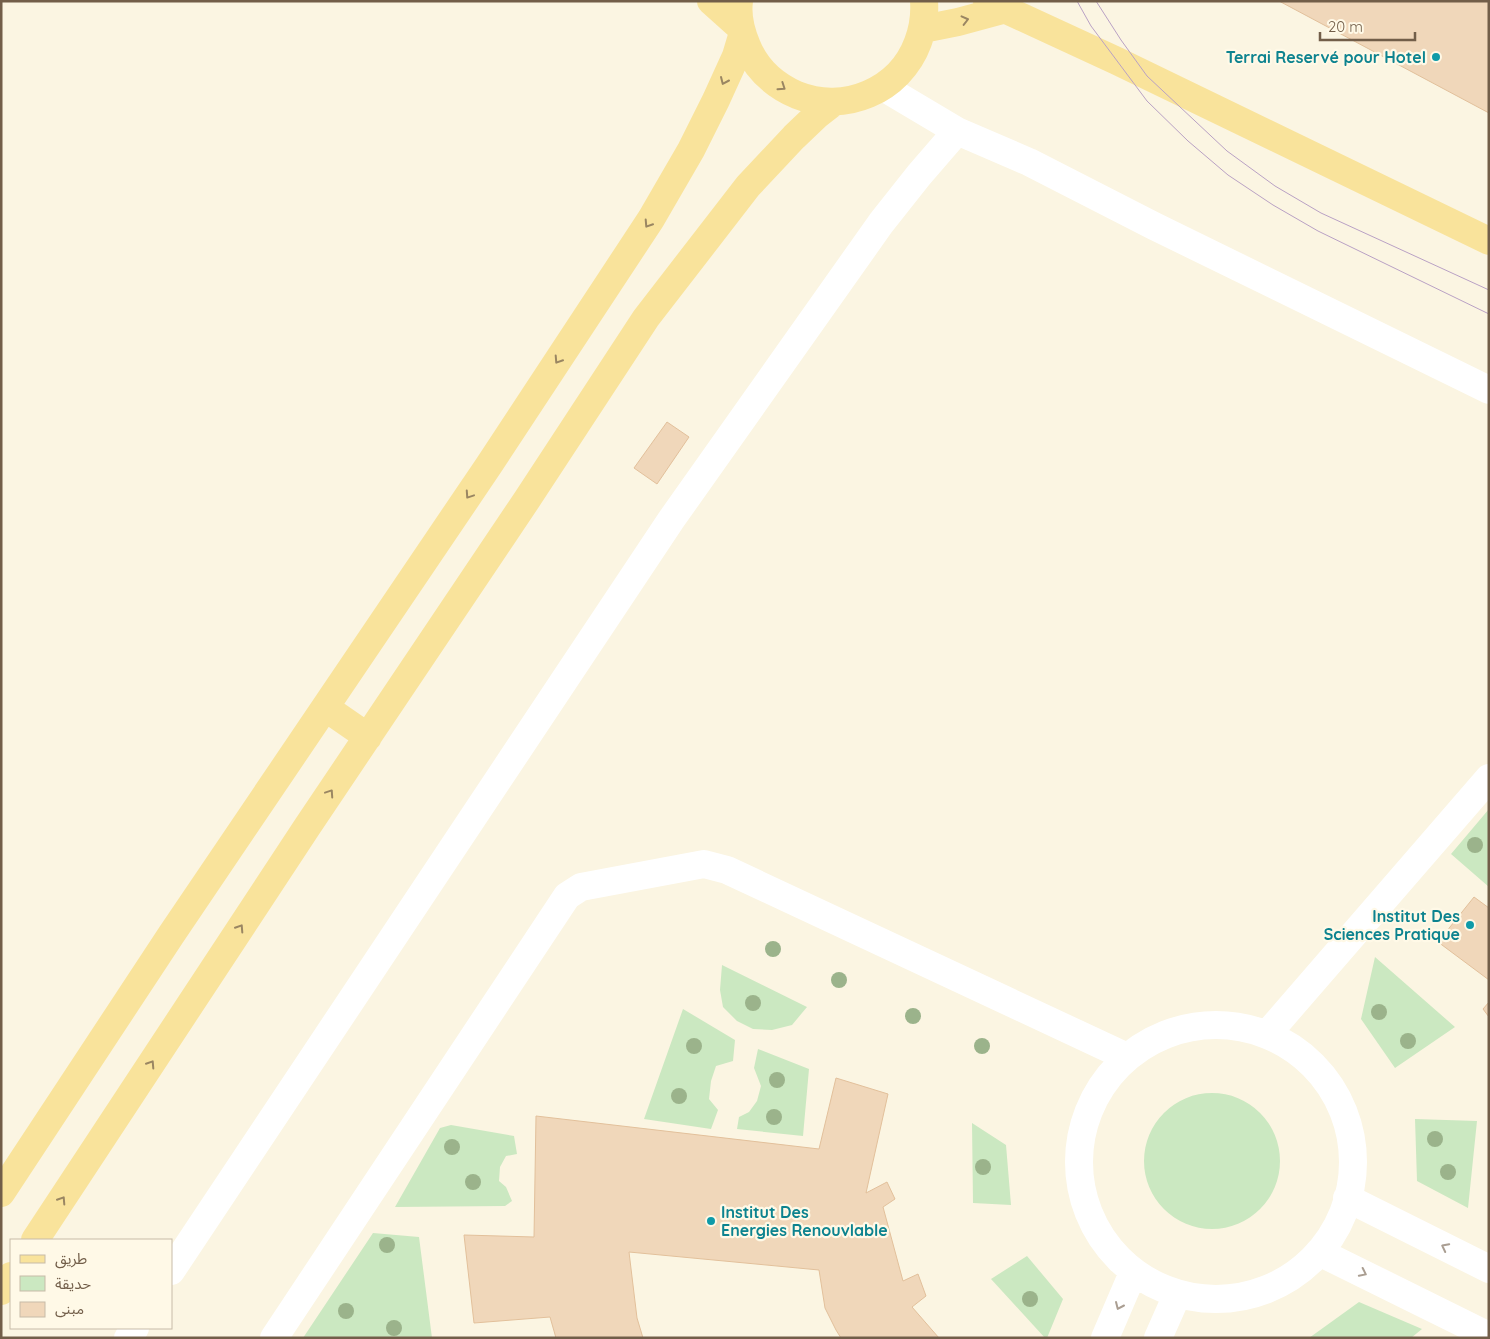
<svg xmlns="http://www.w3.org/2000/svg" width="1490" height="1339" font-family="Quicksand,'Noto Sans Arabic',sans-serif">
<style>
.green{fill:#cbe8c1}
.building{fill:#f0d7ba;stroke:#e2c09b}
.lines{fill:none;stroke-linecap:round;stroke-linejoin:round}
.minor{stroke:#fff;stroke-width:28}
.major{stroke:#f9e39b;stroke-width:28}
.tram{stroke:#b9a1c4;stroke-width:1}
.tree{fill:#9bb38b}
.oneway{stroke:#9a8662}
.oneway2{stroke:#aa9e92}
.culture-dot{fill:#0f9aa8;stroke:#fff9e7;stroke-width:2}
.labels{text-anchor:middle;stroke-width:4.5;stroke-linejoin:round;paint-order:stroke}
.culture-label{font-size:16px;font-weight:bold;fill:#0d838f;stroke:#fff9e7;text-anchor:end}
</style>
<rect width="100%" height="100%" fill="#fbf5e2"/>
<path class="green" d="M1489,809V887L1451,854Z
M1375,957L1455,1027L1395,1068L1361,1019Z
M722,965L807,1007L792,1025L772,1030L753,1029L737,1021L723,1007L720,990Z
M683,1009L735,1040L733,1061L716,1066L711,1081L709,1099L718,1110L711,1129L644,1119Z
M758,1049L809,1069L803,1136L737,1129L739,1117L749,1112L757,1101L761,1086L754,1068Z
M1144 1161a68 68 0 1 1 136 0a68 68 0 1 1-136 0Z
M1415,1119L1477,1121L1468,1208L1417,1181Z
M972,1123L1006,1145L1011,1205L973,1203Z
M451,1125L514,1136L517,1154L506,1156L500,1167L499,1181L506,1187L512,1201L505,1206L395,1207L440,1128Z
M373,1233L419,1237L432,1338H303Z
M1027,1256L1063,1299L1047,1338H1045L991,1279Z
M1359,1302L1422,1329L1411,1338H1309Z"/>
<path class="building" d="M1279,1H1489V113Z
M667,422L689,437L657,484L634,468Z
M1474,897L1489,908V980L1438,942Z
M1489,1002V1017L1483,1009Z
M836,1078L888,1094L866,1193L887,1182L895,1199L883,1207L903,1281L918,1274L926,1296L912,1307L939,1338H841L836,1330L825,1308L819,1270L629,1252L637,1318L643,1338H556L550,1317L474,1323L464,1235L534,1237L536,1116L819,1149Z"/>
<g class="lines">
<path class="minor" d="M883,87L957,131L1029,162L1154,226L1489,390
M1079 1162a137 137 0 1 1 274 0a137 137 0 1 1-274 0Z
M1269,1032L1489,778
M1347,1198L1489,1269
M1319,1252L1489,1336
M171,1271L671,520L881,223L919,175L957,131
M128,1338L135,1328
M274,1338L567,896L581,887L704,864L727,870L1127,1057
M1105,1338L1132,1275
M1158,1338L1177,1295"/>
<path class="major" d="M711,1L740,27
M739,1C737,16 741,32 747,46C756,68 774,85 797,95C844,114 900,91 918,42C923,29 925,15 924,1
M987,1L1117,61L1489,241
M923,29L958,22L1006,9
M326,708L368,737
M1,1193L171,935L489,465L651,219L691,150L716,100L736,56L742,36
M35,1240L307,827L528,498L646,318L748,186L794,137L816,116L834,102
M1,1291L11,1276"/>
<path class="tram" d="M1077,1L1091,26L1147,101L1188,141L1228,175L1273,205L1318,231L1489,314
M1096,1L1121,40L1147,76L1227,151L1275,186L1321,213L1489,290"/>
</g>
<g class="tree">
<circle cx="1475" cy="845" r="8"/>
<circle cx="773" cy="949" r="8"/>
<circle cx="839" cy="980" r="8"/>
<circle cx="753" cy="1003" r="8"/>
<circle cx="1379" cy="1012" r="8"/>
<circle cx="913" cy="1016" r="8"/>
<circle cx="1408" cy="1041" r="8"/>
<circle cx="694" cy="1046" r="8"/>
<circle cx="982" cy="1046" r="8"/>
<circle cx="777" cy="1080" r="8"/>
<circle cx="679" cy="1096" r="8"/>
<circle cx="774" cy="1117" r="8"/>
<circle cx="1435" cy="1139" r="8"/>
<circle cx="452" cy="1147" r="8"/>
<circle cx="983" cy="1167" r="8"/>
<circle cx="1448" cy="1172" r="8"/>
<circle cx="473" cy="1182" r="8"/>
<circle cx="387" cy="1245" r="8"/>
<circle cx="1030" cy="1299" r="8"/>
<circle cx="346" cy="1311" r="8"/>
<circle cx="394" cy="1328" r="8"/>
</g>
<defs><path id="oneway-chevron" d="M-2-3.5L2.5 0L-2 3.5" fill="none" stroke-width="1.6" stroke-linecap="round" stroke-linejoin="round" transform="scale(1.25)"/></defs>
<g class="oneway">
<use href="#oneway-chevron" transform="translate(965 20) rotate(-14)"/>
<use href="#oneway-chevron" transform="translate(724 81) rotate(114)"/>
<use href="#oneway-chevron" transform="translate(782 87) rotate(34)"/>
<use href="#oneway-chevron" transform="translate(648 224) rotate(123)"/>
<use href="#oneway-chevron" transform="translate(558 360) rotate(123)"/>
<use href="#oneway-chevron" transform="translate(469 495) rotate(124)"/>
<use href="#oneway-chevron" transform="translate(330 793) rotate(-56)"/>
<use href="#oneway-chevron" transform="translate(240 928) rotate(-57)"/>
<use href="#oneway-chevron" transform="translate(151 1064) rotate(-57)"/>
<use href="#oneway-chevron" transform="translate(62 1200) rotate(-57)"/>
</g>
<g class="oneway2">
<use href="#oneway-chevron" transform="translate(1445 1247) rotate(-153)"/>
<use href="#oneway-chevron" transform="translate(1363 1273) rotate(26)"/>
<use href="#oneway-chevron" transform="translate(1119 1306) rotate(114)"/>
</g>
<g class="culture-dot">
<circle cx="1436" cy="57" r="5"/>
<circle cx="1470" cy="925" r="5"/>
<circle cx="711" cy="1221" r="5"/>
</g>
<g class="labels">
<g class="culture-label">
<text x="1426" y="63">Terrai Reservé pour Hotel</text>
<text x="1460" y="922">Institut Des<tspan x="1460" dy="18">Sciences Pratique</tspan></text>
<text x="721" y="1218" text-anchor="start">Institut Des<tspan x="721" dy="18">Energies Renouvlable</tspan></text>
</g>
</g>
<rect width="1490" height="1339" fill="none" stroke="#725e49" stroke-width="5"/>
<rect x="10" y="1239" width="162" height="90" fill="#fff9e7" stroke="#c7bba8"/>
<rect x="20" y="1255" width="25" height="8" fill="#f9e39b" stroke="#c7bba8"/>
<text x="55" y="1264" font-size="15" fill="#725e49">طريق</text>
<rect x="20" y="1276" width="25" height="15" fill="#cbe8c1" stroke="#c7bba8"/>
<text x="55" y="1289" font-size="15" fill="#725e49">حديقة</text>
<rect x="20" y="1302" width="25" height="15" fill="#f0d7ba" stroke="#c7bba8"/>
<text x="55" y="1314" font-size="15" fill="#725e49">مبنى</text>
<path d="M1320 32v8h95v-8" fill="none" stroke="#725e49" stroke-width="2.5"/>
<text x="1328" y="32" font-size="15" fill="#725e49" stroke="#fff9e7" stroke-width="4" paint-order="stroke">20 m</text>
</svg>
